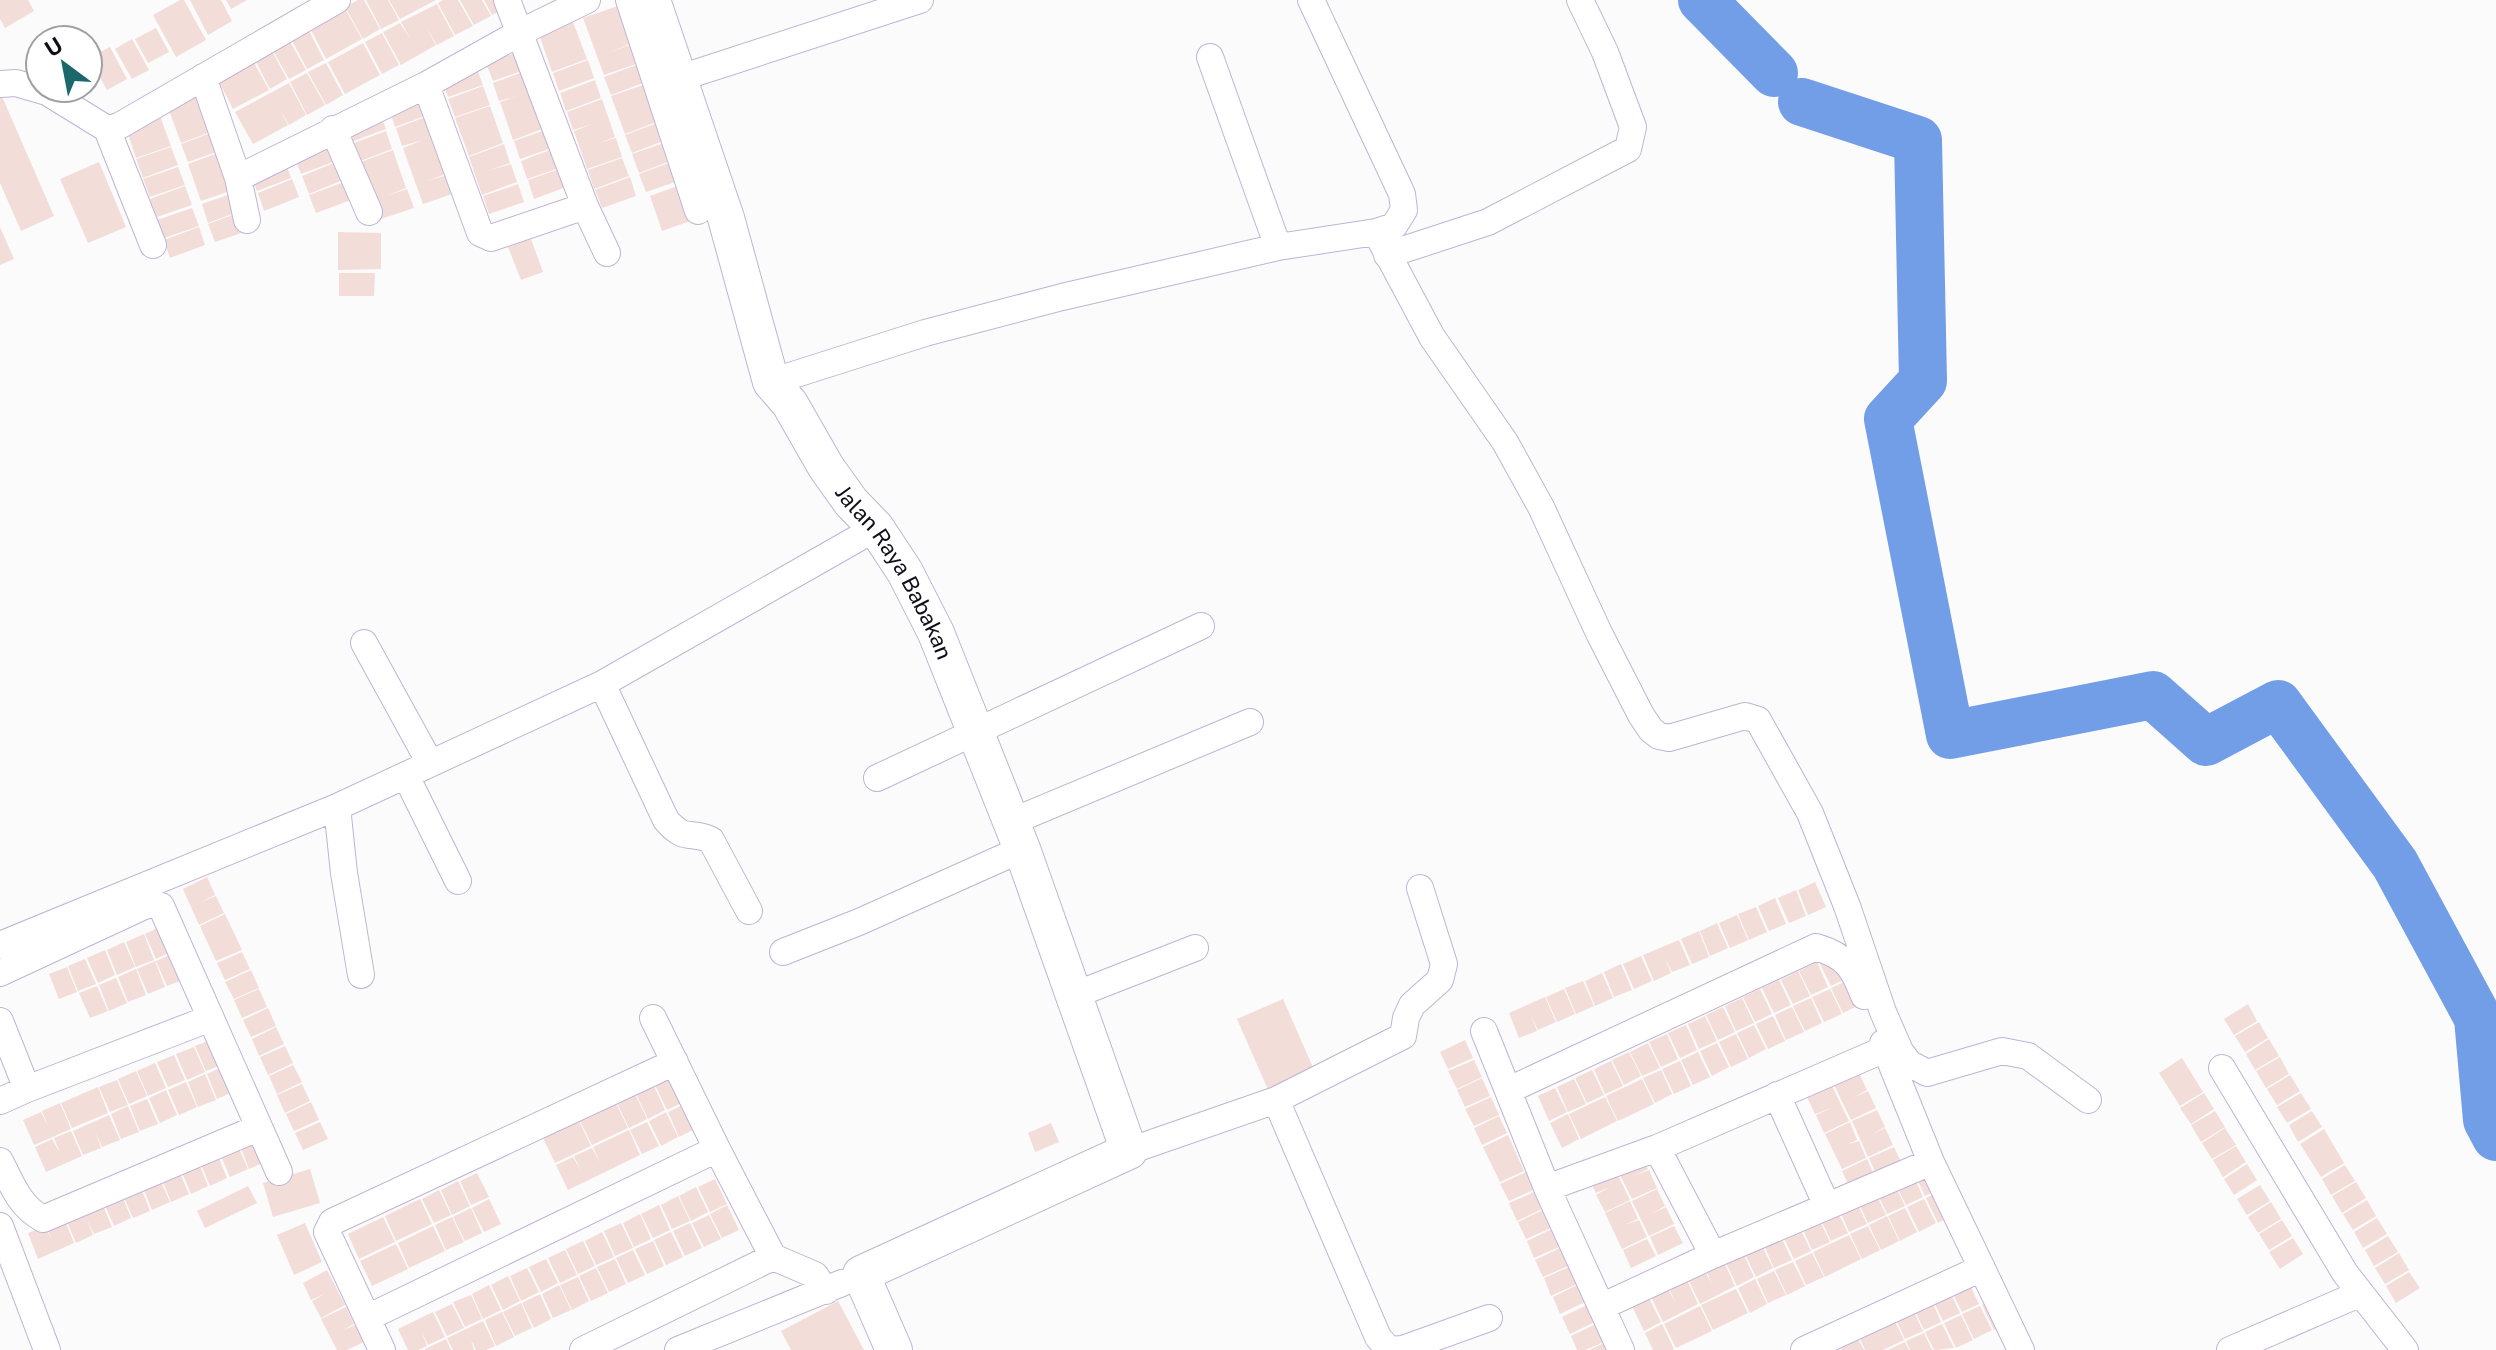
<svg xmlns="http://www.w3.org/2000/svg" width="2496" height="1350" font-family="'Public Sans',sans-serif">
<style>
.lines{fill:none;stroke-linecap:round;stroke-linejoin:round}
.river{stroke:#719ee6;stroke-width:48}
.building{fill:#f2ddd9}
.street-casing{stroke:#beb4d5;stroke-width:28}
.secondary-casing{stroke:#beb4d5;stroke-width:38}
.street{stroke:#fff;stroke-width:26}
.secondary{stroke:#fff;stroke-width:36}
.labels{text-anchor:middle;stroke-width:6;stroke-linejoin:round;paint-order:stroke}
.street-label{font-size:22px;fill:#120e19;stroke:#fff}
</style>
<rect width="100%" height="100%" fill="#fbfbfb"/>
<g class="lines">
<path class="river" d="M1702,0L1774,73
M1802,102L1918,140L1923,381L1888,419L1950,735L2153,695L2206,742L2278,704L2395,864L2478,1018L2487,1120L2496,1137"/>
</g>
<path class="building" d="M0,0H28L34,11L5,28L0,19Z
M180,0H184L206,40L176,57L153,15Z
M190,0H221L232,21L208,35Z
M226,0H247L231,9Z
M358,0H364L380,29L363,39L345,7Z
M366,0H388L399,20L381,29Z
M389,0H436L400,19Z
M443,0H458L473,26L455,35L438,3Z
M460,0H482L491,16L474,25Z
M484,0H506L509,6L492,15Z
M437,4L454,36L437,45L426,27L436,45L401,65L383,32L400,23L411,40L401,22Z
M618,6L632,43L608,53L632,44L639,63L604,75L583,18Z
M344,7L362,39L326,59L309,26Z
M573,22L587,59L552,72L539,34Z
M307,27L324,60L307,69L290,37Z
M156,28L169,52L148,63L135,39Z
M382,33L399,65L382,74L365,42Z
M288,38L306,70L289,79L271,47Z
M132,39L149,70L132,79L115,49Z
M363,43L380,75L345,94L328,62Z
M110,47L127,79L107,90L89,58Z
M270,47L287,79L270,89L253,56Z
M521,51L527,69L493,81L486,63Z
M251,57L269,90L233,109L216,76Z
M588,60L594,78L559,91L553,73Z
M326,63L343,95L326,105L308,72Z
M639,64L646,82L611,95L604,77Z
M476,66L483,85L448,97L441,79Z
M528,70L548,127L513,140L500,102L518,96L499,101L493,83Z
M307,73L325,105L307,115L290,82Z
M595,80L601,98L566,111L560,93Z
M289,83L306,115L289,125L279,108L288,125L253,144L235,112Z
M646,84L659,121L625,134L611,96Z
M483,86L490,105L455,117L448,99Z
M0,92L54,216L21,231L0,183Z
M202,93L216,130L181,143L167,105Z
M423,95L430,114L395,127L389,108Z
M602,99L615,137L599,143L616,138L622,157L587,169L574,131L592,124L573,130L567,112Z
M490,106L503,143L469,156L455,118Z
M159,113L171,146L136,158L125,125Z
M380,114L386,129L351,142L345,125Z
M431,115L451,172L427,181L451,174L458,192L423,204L403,148L423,140L402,146L396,128Z
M660,122L666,140L632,153L625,135Z
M548,129L555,147L520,159L514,141Z
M216,131L222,150L188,162L181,144Z
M386,131L392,149L358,162L351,144Z
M667,142L673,160L639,173L632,154Z
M329,143L336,161L301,174L294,156Z
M504,144L510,163L487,171L511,164L517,182L482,195L469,157Z
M171,147L178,165L143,178L136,159Z
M555,148L562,167L527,179L521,161Z
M393,150L406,188L386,196L407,189L414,208L378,220L358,163Z
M223,151L236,189L201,201L188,164Z
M622,158L629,176L594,189L588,170Z
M285,160L291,178L257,191L250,173Z
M674,161L681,180L646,192L639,174Z
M99,162L126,227L88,243L60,179Z
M336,162L343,180L309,194L302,176Z
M178,167L185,185L150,197L143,179Z
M562,168L569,186L534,199L528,180Z
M630,177L636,196L602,208L595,190Z
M292,179L299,197L264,211L258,193Z
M344,182L351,200L316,213L309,195Z
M518,184L524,202L489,214L483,196Z
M683,184L696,219L662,231L650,196Z
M185,186L192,205L157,217L150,199Z
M236,192L243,210L208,223L202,204Z
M192,208L199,226L164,238L157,220Z
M243,211L250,230L215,242L208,224Z
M0,227L14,259L0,265Z
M199,227L205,245L170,258L164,240Z
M338,232L381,233V269L338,270Z
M531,239L543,272L521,280L508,247Z
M339,273H375L374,296H339Z
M207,877L215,895L201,902L216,896L224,913L199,925L183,889Z
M1815,882L1826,907L1808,915L1798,890Z
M1796,890L1806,916L1789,923L1778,898Z
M1775,898L1786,924L1769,931L1758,906Z
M1756,907L1767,932L1749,940L1738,914Z
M225,914L242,950L216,961L200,926Z
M1737,915L1748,940L1730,948L1719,923Z
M1717,923L1728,948L1710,956L1700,931Z
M162,926L173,951L156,959L145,934Z
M1699,931L1709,957L1692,964L1681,939Z
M144,934L154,960L136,967L126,942Z
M1679,940L1690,965L1672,972L1665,958L1671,973L1654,981L1643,955Z
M124,942L135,967L117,975L107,950Z
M105,950L115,975L98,983L87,958Z
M242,952L250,969L225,980L217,963Z
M174,953L185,979L167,986L156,961Z
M1833,955L1845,979L1831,986L1819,962Z
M1641,956L1652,981L1634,989L1623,964Z
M85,959L96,984L78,991L68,966Z
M155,961L165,987L148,994L137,969Z
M1817,962L1828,987L1811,995L1799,971Z
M1621,964L1632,990L1614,997L1604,972Z
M67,967L77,992L59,999L49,974Z
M136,969L146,995L128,1002L118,977Z
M251,970L259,988L234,999L225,982Z
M1798,971L1810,996L1793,1004L1781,980Z
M1602,973L1613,998L1595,1006L1585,981Z
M116,978L127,1003L109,1011L99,985Z
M1779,980L1791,1005L1774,1013L1762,988Z
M1849,980L1861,1004L1843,1013L1831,988Z
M1583,981L1594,1006L1576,1014L1565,988Z
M97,986L108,1011L90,1018L79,993Z
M259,989L267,1007L242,1018L234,1000Z
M1564,989L1575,1014L1557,1022L1546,997Z
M1760,989L1772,1014L1755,1022L1743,997Z
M1830,989L1842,1014L1824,1022L1812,997Z
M1545,997L1556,1022L1538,1030L1531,1016L1537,1031L1519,1038L1509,1013Z
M1742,998L1754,1023L1736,1031L1725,1006Z
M1811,998L1822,1023L1805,1031L1793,1006Z
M1283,999L1315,1072L1269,1092L1237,1019Z
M2248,1004L2257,1021L2234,1035L2224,1019Z
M1723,1007L1735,1032L1718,1040L1706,1015Z
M1792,1007L1804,1032L1786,1040L1775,1015Z
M268,1008L276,1026L251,1037L243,1020Z
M1705,1016L1717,1041L1699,1049L1688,1024Z
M1773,1016L1785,1041L1768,1049L1756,1024Z
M2259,1022L2268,1038L2245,1052L2235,1036Z
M1686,1025L1697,1050L1680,1058L1668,1033Z
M1754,1025L1766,1049L1749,1058L1737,1033Z
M276,1027L284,1044L259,1056L252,1039Z
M1667,1034L1678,1059L1661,1067L1649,1042Z
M1736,1034L1748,1059L1731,1067L1719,1042Z
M213,1039L224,1064L206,1071L195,1046Z
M2269,1039L2279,1056L2255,1070L2246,1054Z
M1465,1040L1473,1058L1448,1069L1440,1052Z
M1648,1043L1660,1068L1642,1076L1630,1052Z
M1717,1043L1729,1067L1712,1076L1700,1051Z
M285,1046L293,1063L268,1075L260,1057Z
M194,1047L205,1072L187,1080L176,1054Z
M1629,1052L1641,1076L1624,1085L1612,1060Z
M1698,1052L1710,1077L1693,1085L1681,1060Z
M174,1055L185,1080L168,1087L157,1062Z
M2280,1057L2289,1074L2266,1088L2256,1071Z
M2182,1058L2203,1092L2180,1106L2159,1073Z
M1474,1060L1482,1077L1457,1089L1448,1071Z
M1611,1061L1623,1086L1605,1094L1594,1069Z
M1680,1061L1691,1086L1674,1094L1662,1069Z
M155,1063L166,1088L148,1096L137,1071Z
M293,1065L302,1082L277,1094L269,1076Z
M224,1066L235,1091L217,1099L207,1074Z
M1592,1070L1604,1095L1587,1103L1575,1078Z
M1661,1070L1672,1094L1655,1103L1643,1078Z
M136,1071L147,1096L129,1104L118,1079Z
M1859,1073L1867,1090L1853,1098L1868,1091L1876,1108L1851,1120L1834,1085Z
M205,1074L216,1100L198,1107L188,1082Z
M2290,1075L2300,1091L2277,1105L2267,1089Z
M672,1077L684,1102L667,1110L655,1085Z
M1482,1078L1490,1096L1465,1107L1457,1090Z
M1574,1079L1586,1104L1568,1112L1557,1087Z
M1642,1079L1654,1104L1618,1121L1606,1096Z
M117,1080L128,1105L110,1112L99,1087Z
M186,1082L197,1107L179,1115L168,1090Z
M302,1084L310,1101L285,1113L277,1095Z
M654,1086L665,1110L648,1119L636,1094Z
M1832,1086L1849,1121L1824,1133L1816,1115L1831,1108L1815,1114L1807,1097Z
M98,1087L108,1113L72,1128L61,1103Z
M1555,1088L1567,1112L1549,1121L1538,1096Z
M166,1090L177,1115L160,1123L149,1098Z
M2204,1093L2214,1109L2191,1124L2180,1108Z
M2301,1093L2311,1109L2287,1123L2277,1107Z
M635,1094L647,1119L629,1128L617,1103Z
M1491,1097L1499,1115L1474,1126L1465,1109Z
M1605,1097L1617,1121L1581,1139L1569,1114Z
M147,1099L158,1124L140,1131L130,1106Z
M311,1102L319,1120L294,1131L286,1114Z
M60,1103L71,1129L34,1145L23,1120L41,1112L48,1126L42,1111Z
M616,1103L628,1128L592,1145L580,1121Z
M685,1104L697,1128L679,1137L668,1112Z
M128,1106L139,1132L121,1139L111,1114Z
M1877,1110L1885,1127L1871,1135L1885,1128L1893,1145L1868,1157L1852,1121Z
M2215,1111L2225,1127L2201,1142L2191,1125Z
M2312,1111L2322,1127L2298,1142L2289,1125Z
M666,1112L678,1137L661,1146L649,1121Z
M1568,1114L1579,1139L1562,1148L1550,1123Z
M109,1115L120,1140L102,1147L96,1133L101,1148L83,1155L73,1131Z
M1499,1116L1507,1133L1482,1145L1474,1128Z
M579,1121L591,1146L555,1163L543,1138Z
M320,1122L328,1139L303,1150L295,1133Z
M647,1122L659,1146L642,1154L630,1130Z
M1850,1122L1857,1140L1846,1145L1859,1141L1866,1158L1842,1169L1825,1134Z
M1051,1123L1059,1142L1035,1152L1028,1133Z
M2225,1128L2236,1145L2212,1159L2202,1143Z
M2324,1129L2344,1163L2321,1177L2300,1144Z
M629,1130L640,1155L568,1190L556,1165L573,1157L581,1171L574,1156L592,1148L600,1163L593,1147Z
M71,1131L82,1156L46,1172L35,1147L52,1139L60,1153L54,1138Z
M1508,1135L1524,1171L1500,1182L1483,1147Z
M256,1136L267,1161L249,1169L239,1143Z
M237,1144L248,1169L230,1177L219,1152Z
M2236,1146L2246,1162L2223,1177L2213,1160Z
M1894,1147L1902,1164L1877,1176L1869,1158Z
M217,1153L227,1178L210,1186L199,1160Z
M1642,1155L1648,1169L1634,1176L1649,1170L1657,1188L1632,1199L1616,1167Z
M1867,1159L1875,1177L1850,1188L1842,1171Z
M198,1161L208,1186L191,1194L180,1168Z
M2247,1164L2257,1180L2234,1195L2224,1179Z
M1613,1165L1630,1200L1605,1212L1596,1195L1610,1187L1596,1193L1588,1177Z
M2345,1165L2355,1181L2331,1195L2322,1179Z
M178,1169L189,1194L171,1202L161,1177Z
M310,1169L320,1203L273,1217L263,1183Z
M1913,1171L1943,1188L1925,1196Z
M1526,1172L1533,1190L1509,1201L1500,1184Z
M1912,1172L1923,1197L1906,1205L1894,1181Z
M477,1173L489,1197L471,1205L460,1181Z
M159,1177L170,1202L152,1210L142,1185Z
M715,1179L727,1204L710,1212L698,1187Z
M458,1181L470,1206L452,1215L441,1190Z
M1893,1181L1905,1206L1887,1214L1875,1189Z
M2356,1182L2366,1198L2342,1213L2332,1196Z
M140,1185L150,1211L133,1218L122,1193Z
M2260,1185L2270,1201L2247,1215L2237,1199Z
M248,1186L257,1203L205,1228L197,1211Z
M696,1187L708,1212L691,1221L679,1196Z
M1657,1189L1665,1206L1651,1214L1666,1207L1674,1224L1649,1236L1632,1201Z
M1943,1189L1955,1214L1938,1223L1926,1198Z
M439,1190L451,1215L434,1223L422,1199Z
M1874,1190L1886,1215L1868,1223L1856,1198Z
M1534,1192L1542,1209L1517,1221L1509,1203Z
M121,1193L131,1218L114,1226L103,1201Z
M678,1196L690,1221L672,1229L661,1205Z
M420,1199L432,1224L396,1241L385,1216Z
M489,1199L501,1224L484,1232L472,1208Z
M1855,1199L1867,1224L1849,1232L1838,1207Z
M1924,1199L1936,1223L1919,1232L1907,1207Z
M2367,1200L2376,1216L2353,1230L2343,1214Z
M101,1201L112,1227L94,1234L87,1220L93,1235L76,1243L65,1217Z
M1630,1201L1638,1219L1624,1225L1639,1220L1647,1237L1622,1249L1605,1213Z
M2271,1202L2281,1219L2258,1233L2248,1217Z
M659,1205L670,1230L653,1238L641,1214Z
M727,1205L739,1230L722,1238L710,1214Z
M471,1208L482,1233L465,1241L453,1217Z
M1836,1208L1848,1233L1831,1241L1819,1216Z
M1905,1208L1917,1232L1900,1241L1888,1216Z
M1543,1210L1551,1228L1526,1239L1518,1222Z
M640,1214L651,1239L634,1247L623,1223Z
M709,1215L721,1239L704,1247L692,1223Z
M1887,1216L1899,1241L1881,1250L1869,1225Z
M383,1217L395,1242L359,1259L348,1234Z
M452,1217L464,1242L446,1250L435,1225Z
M1818,1217L1830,1242L1812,1250L1801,1225Z
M64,1218L74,1243L38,1259L28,1233L45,1226L52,1240L46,1225Z
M2377,1218L2387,1234L2363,1248L2354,1232Z
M2282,1220L2292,1236L2269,1250L2259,1234Z
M305,1223L322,1262L294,1275L277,1235Z
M621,1223L633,1248L615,1256L604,1231Z
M690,1223L702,1248L685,1256L673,1231Z
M433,1226L445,1251L409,1268L398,1243Z
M1674,1226L1683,1243L1658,1255L1650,1237Z
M1799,1226L1811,1251L1794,1259L1782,1234Z
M1868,1226L1880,1250L1862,1259L1850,1234Z
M1552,1229L1559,1247L1534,1258L1527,1241Z
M602,1232L614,1257L596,1265L585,1241Z
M671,1232L683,1257L666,1265L654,1240Z
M1780,1235L1792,1260L1774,1268L1763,1243Z
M1849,1235L1861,1259L1825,1277L1813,1252Z
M2388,1236L2398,1252L2374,1266L2365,1250Z
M2293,1238L2303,1254L2280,1269L2269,1252Z
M1647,1239L1656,1256L1631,1268L1623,1250Z
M583,1241L595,1266L578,1274L566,1249Z
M653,1241L664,1266L647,1274L635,1249Z
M396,1244L408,1269L372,1286L360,1261Z
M1761,1244L1773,1268L1756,1277L1744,1252Z
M1560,1248L1568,1266L1543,1277L1535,1260Z
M565,1250L577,1275L560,1283L548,1258Z
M633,1250L645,1275L628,1283L616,1258Z
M1743,1253L1754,1277L1737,1286L1725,1261Z
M1812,1253L1824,1277L1806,1285L1795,1261Z
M2399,1253L2409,1270L2385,1284L2375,1268Z
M546,1259L558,1283L541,1292L529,1267Z
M615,1259L626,1284L609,1292L597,1267Z
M1724,1262L1735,1286L1700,1304L1688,1279L1705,1271L1712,1285L1706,1270Z
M1793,1262L1805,1286L1787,1295L1775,1270Z
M1569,1267L1577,1284L1551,1296L1544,1278Z
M527,1268L539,1292L521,1301L510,1276Z
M596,1268L608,1293L591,1301L579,1276Z
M327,1270L345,1305L321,1318L312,1301L326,1293L311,1300L303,1283Z
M1774,1271L1786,1295L1768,1303L1757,1279Z
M2409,1272L2420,1288L2396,1303L2386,1286Z
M508,1276L520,1301L503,1310L491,1285Z
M578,1277L589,1301L572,1310L560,1285Z
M1755,1279L1767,1304L1750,1313L1738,1288Z
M1967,1279L1979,1304L1962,1312L1950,1288Z
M1687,1280L1698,1304L1663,1322L1651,1297L1668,1289L1675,1302L1669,1288Z
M489,1285L501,1310L483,1319L472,1294Z
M559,1285L571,1310L553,1318L542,1294Z
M1577,1285L1585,1302L1560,1314L1553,1297Z
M1948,1288L1960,1313L1943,1321L1931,1296Z
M1736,1289L1748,1313L1713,1330L1701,1305Z
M540,1294L551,1319L534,1328L522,1303Z
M471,1295L482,1319L465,1327L453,1302Z
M1930,1297L1941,1322L1924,1330L1912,1305Z
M1649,1298L1661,1322L1644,1331L1632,1306Z
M1994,1299L2006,1324L1994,1330L1982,1305Z
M838,1301L864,1350H791L781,1331Z
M521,1303L532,1328L515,1336L503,1312Z
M452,1304L464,1328L447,1336L435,1312Z
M1587,1305L1595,1322L1570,1334L1562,1317Z
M1700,1306L1712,1331L1676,1348L1664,1324Z
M1911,1306L1923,1331L1905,1339L1894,1315Z
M1980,1306L1992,1330L1974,1339L1962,1314Z
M346,1307L354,1324L342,1331L355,1325L364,1342L347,1350H337L321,1319Z
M433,1312L445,1337L428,1345L421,1331L427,1346L418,1350H408L398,1329Z
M502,1312L514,1337L496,1346L485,1320Z
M1892,1315L1904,1340L1883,1350H1865L1857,1332Z
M1961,1315L1973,1340L1956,1348L1944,1323Z
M483,1321L495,1346L486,1350H476L471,1340L474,1350H453L447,1338Z
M1596,1324L1604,1342L1585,1350H1577L1571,1336Z
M1662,1324L1674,1349L1672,1350H1653L1645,1333Z
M1942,1324L1954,1348L1934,1350L1925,1332Z
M1855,1333L1864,1350H1842L1838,1341Z
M1924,1333L1932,1350H1910L1906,1341Z
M446,1339L451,1350H424L429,1347Z
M1905,1342L1909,1350H1888Z
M1604,1343L1608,1350H1589Z"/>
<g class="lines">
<defs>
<path id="street" d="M629,0L698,211
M1210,57L1278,247
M203,77L238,178L247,220
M677,79L920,0
M0,84L16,83L47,92L107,129L119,126L337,0
M426,85L480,233L491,238L585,206L507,0
M107,129L153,245
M333,129L369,212
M238,178L426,85L521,32L587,0
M585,206L607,253
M1376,232L1432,337L1505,442L1541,507L1599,633L1641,715L1651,730L1659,736L1669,738L1745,716L1758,720L1810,813L1847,906L1883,1012L1900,1051L1909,1063L1927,1073L2002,1051L2028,1056L2088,1100
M1387,255L1488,222L1628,149L1633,127L1605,52L1580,0
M771,382L925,333L1062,297L1278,247L1376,232L1394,226L1404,210L1402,194L1311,0
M364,643L430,763
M602,684L666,820C686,843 690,830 711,840L749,911
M406,776L458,881
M877,778L1201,626
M337,807L344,873L361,975
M1011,822L1250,722
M0,945L337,807L602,684L876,528
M783,952L859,922L1022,849
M0,973L142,907L151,904L161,906L279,1172
M1072,996L1195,948
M653,1018L717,1149L773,1257L815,1275L826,1291
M0,1021L27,1089L0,1101
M1484,1031L1547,1188L1621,1350
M1883,1043L1931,1162L2021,1350
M2222,1068L2345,1273L2405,1350
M27,1089L211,1018
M1509,1090L1816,947C1846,956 1853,967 1864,996
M1777,1095L1827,1206
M1276,1100L1378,1337L1389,1350L1403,1349L1489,1318
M1657,1148L1713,1255
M1129,1151L1276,1100L1403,1036L1406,1018L1412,1005L1440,980L1444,964L1420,888
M0,1161C12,1184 19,1206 43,1219L258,1128
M1547,1188L1657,1148L1885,1049
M0,1226L47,1350
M1601,1307L1713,1255L1931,1162
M367,1318L717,1149
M382,1350L327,1232L332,1222L675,1062
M583,1350L773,1257
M678,1350L842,1283
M1804,1350L1982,1268
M2230,1350L2359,1294"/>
<g id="secondary">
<path id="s1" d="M652,0L726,218L771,382L790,404L826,467L851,502L876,528L905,572L936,633L1022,849L1129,1151L861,1274L894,1350"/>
</g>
</defs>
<use href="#street" class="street-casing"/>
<use href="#secondary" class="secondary-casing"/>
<use href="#street" class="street"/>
<use href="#secondary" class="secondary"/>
</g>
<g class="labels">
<g class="street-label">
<text dy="8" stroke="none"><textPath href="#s1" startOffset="628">Jalan Raya Babakan</textPath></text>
</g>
</g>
<g transform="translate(64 64) rotate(328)"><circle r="38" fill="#ffffff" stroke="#a09fa3" stroke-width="2"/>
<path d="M0-6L14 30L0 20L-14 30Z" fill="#1b686a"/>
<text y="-12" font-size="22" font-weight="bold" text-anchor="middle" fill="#120e19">U</text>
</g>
</svg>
